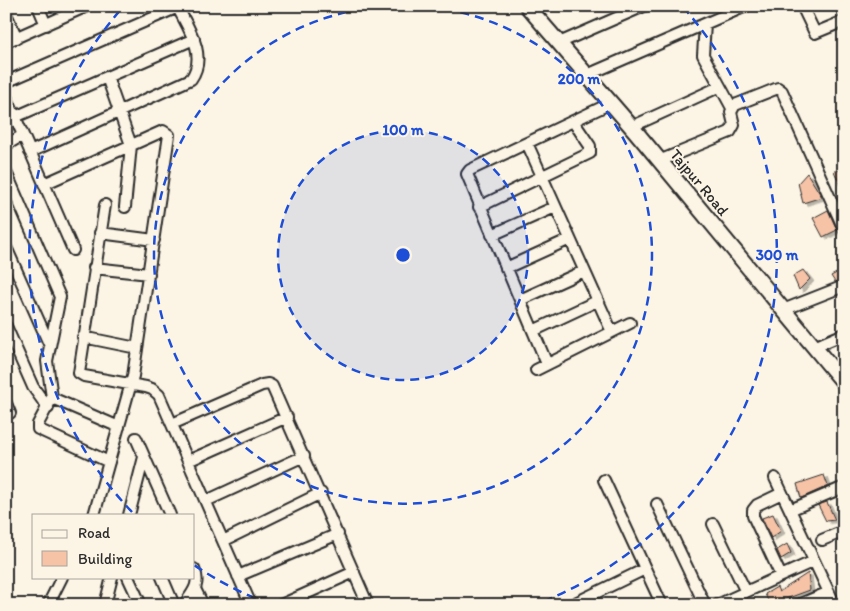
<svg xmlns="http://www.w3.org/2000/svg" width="850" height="611" font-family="Itim,sans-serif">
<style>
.building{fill:#f6c3a7;stroke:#2b2b2b;filter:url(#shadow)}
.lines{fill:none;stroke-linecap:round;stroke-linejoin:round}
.minor-casing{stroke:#2b2b2b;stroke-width:14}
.secondary-casing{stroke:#2b2b2b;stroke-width:18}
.minor{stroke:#fcf5e5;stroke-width:10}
.secondary{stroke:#fcf5e5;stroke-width:14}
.ring{fill:none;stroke:#1d4ed8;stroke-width:2.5;stroke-dasharray:9 6}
.labels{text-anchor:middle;stroke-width:4;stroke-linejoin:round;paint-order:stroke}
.street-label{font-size:16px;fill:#2b2b2b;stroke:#fcf5e5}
.centre{fill:#1d4ed8;stroke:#fcf5e5;stroke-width:2.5}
.ring-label{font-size:15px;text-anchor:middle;font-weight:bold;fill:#1d4ed8;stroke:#fcf5e5;stroke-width:4;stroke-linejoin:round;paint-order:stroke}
</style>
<defs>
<filter id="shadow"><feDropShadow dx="4" dy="2.5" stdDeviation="0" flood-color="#0004"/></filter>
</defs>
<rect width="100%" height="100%" fill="#fcf5e5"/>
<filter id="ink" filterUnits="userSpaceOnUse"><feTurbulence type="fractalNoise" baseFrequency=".02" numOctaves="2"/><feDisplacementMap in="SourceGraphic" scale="10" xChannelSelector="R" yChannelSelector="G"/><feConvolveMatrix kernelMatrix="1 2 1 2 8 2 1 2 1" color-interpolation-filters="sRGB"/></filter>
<g filter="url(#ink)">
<path class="building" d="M844,170V194L834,171Z
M807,173L822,197L803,203L798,183Z
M828,210L837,230L823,237L813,218Z
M844,269V279L835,282L831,276Z
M803,270L810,279L799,290L793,276Z
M824,475L828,486L801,498L797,484Z
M827,502L835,520L826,521L818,505Z
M773,514L781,531L771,538L762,518Z
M787,544L791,553L781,559L777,550Z
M808,573L810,590L783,600L785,605H770L765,594L777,587L779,592Z"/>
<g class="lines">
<defs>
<path id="minor" d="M38,6L46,25
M802,6L815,33L844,21
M6,14L17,38
M705,24L703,55L732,108
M6,42L87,6
M559,43L644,6
M587,75L746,6
M107,77L131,145L125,207
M6,82L178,7
M6,96L73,250
M15,117L194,39
M631,127L719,87
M527,143L612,332
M6,145L23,135
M30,152L191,79C208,55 188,28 177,6
M659,161L730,132L734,125L731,112L735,105L778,88L782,91L844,229
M6,172L60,297L47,361L52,398L38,424V429L109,462
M44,184L163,131L169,135L133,376L94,515
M105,205L79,373L84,376L146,387L152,389L159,395L251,605
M479,207L590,153V146L573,121
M100,233L154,240
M492,235L555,207
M6,247L50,346
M94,268L149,274
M506,268L570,239
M520,300L584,271
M783,310L844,286
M6,326L33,387L48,408
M533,331L597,301
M83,337L137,348
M814,347L844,334
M547,364L467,174L470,170L611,103
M536,370L630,323
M52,398L119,427
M6,403L10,413
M172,424L262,385L268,384L272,386L368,605
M136,438L170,515
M188,461L287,417
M775,478L835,605
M604,480L662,605
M206,501L304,456
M657,504L705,605
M790,510L844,487
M129,515L144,457
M713,524L746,592
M822,540L844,531
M223,541L321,493
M238,576L338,534
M781,576L753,516V510L757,505L782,493
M128,577L141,605
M162,577L174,605
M195,589L203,605
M48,605L62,577
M105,605L112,577
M184,605C193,592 201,584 194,569
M281,605L354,572
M571,605L645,569
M717,605L814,561
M798,605L829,592"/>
<path id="secondary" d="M527,6L636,132L844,383"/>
</defs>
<use href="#minor" class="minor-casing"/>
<use href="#secondary" class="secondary-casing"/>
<use href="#minor" class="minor"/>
<use href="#secondary" class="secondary"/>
</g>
</g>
<circle cx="403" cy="255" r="125" fill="#1d4ed8" fill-opacity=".12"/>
<g class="ring">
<circle cx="403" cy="255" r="125"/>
<path d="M416 6A249 249 0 1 1 390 6"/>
<path d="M269 604A374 374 0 0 1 194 565M132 512A374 374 0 0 1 123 7M683 7A374 374 0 0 1 537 604"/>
</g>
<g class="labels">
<g class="street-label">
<text transform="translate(700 182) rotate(50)" y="6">Tajpur Road</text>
</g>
</g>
<circle cx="403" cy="255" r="8" class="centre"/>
<g class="ring-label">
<text x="579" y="84">200 m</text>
<text x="403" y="135">100 m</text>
<text x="777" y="260">300 m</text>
</g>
<rect width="850" height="611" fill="none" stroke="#fcf5e5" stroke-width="25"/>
<rect x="12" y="12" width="825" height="586" fill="none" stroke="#2b2b2b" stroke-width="2" filter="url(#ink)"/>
<rect x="32" y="514" width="162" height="65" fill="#fcf5e5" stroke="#a8a49b"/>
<rect x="42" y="530" width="25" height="8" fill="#fcf5e5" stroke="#a8a49b"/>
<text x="78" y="538" font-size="15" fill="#2b2b2b">Road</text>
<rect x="42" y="551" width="25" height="15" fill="#f6c3a7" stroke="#a8a49b"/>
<text x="78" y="564" font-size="15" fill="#2b2b2b">Building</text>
</svg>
